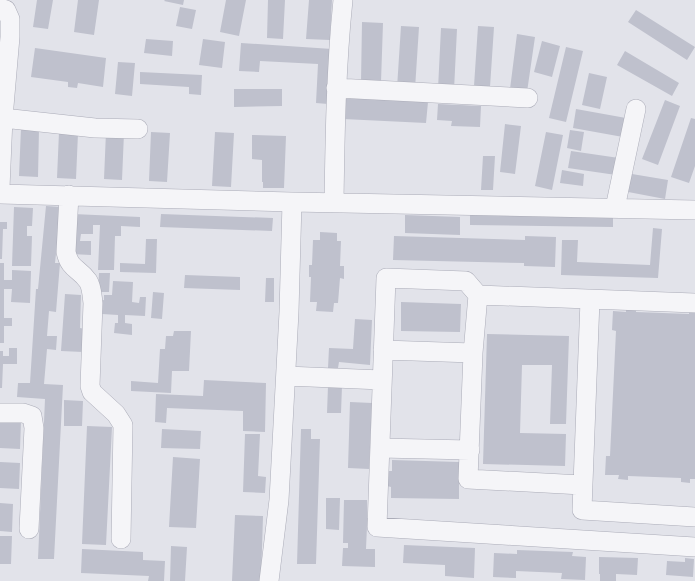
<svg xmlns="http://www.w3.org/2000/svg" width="695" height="581" font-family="Barlow,sans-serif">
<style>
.building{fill:#bfc1cd}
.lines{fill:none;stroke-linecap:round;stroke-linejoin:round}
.minor-casing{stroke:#abacb8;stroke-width:20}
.minor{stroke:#f5f5f8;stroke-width:19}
</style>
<rect width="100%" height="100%" fill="#e2e3ea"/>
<path class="building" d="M37,0H53L48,29L33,27Z
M78,0H99L94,35L74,32Z
M165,0H184L183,5L164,1Z
M226,0H246L239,36L220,32Z
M268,0H285L283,39L267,38Z
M309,0H332L330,40L306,39Z
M180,7L196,10L192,29L176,26Z
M636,10L695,47L687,60L628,22Z
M362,22L383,23L381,82H361Z
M401,26L419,27L415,89L397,88Z
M478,26L494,27L490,87L474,86Z
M441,28L457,29L454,90L438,89Z
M517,34L535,37L527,92L510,89Z
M146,39L173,41L172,56L144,53Z
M203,39L225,42L222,68L199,65Z
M542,41L560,46L552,77L534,72Z
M241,43L332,49L328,104L316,103L318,64L260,61L259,72L239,71Z
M566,47L583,51L566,122L549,118Z
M35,48L106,58L103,87L78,83L77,88L68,87V82L31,77Z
M625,51L679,83L672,96L617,65Z
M118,62L135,63L132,96L115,94Z
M140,72L202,75L201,95L189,94V87L140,84Z
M589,73L607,77L600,109L582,105Z
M234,89H282V106L234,107Z
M344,97L428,102L426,123L343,119Z
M665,100L680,106L658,165L642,159Z
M438,104L481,106L480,127L451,126L452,121L437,120Z
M576,109L626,118L623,137L573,128Z
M691,118L695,119V166L689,183L671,177Z
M505,124L521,126L515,174L500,172Z
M21,128L39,129L38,177L19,176Z
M570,130L584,132L581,151L567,148Z
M59,132L78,133L76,179L57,178Z
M106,132L124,133L122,180L104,179Z
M151,132L170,133L167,182L149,181Z
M215,132L234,133L231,187L212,186Z
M546,132L563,135L552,190L535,186Z
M252,135L286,136L284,188H263V182H262V160L252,159Z
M571,151L619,158L616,175L568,168Z
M483,156H495L493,190H481Z
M562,170L584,174L583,186L560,183Z
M626,173L668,180L665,199L623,191Z
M46,206L61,207L55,263H60L56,312L49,311L47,336H57L56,350L47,349L44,384L63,385L54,559H38L45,399L17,397L18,383H30L36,289H38Z
M14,207L33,208L32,226H27V236H32L31,266H12Z
M73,214L140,217V227L121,226V236H115L114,270H98L100,225H93V234H81L80,241H91V255L71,254Z
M161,214L273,218L272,231L160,227Z
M470,214L613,217V227L470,225Z
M405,215L460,217V235L405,233Z
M0,222H7V229H3L2,259H0Z
M653,228L662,229L658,278L561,275L562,240H578L577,262L650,265Z
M320,232L337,233V241H341L340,266H344V279L340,278L338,303H334L333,312L316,311L317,302H310L311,277H309V265H312L313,240H320Z
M394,236L525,240V236L556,237L555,267L524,266V263L393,260Z
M146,239H157L156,273L120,272V263L145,264Z
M0,263H4V280H12V270L31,271L30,303L11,302L12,289H4V318H12V326H4V343H0Z
M99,273H110L109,292H98Z
M185,275L240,277V290L184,288Z
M266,278H274V302H265Z
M113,281L133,282L132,302L139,303L140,297H146L145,316L125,315V323L132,324V335L114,333L115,323H118V315L102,314L99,301L104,300V295H112Z
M153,292L164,293L162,319L151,318Z
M65,294L81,295L80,328L85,329L83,352L61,351Z
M401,302L461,304L460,332L401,331Z
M626,308L636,309V312L689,314V311H695V479H690V483L681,482V478L628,476V480L618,479L619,475H605L606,456H610L616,331L612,330L613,311L626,312Z
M355,319L372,320L370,365L339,362L338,368H328L329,348L353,349Z
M174,331H191L189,371H172L171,393L131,391V381L158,383L160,349H165L166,336H173Z
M487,334L569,336L566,424H550L552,365H522L520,433L566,434L565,466L483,464Z
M9,348H17V364H3L2,388H0V351H3V356H9Z
M204,380L266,383L265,432L243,431V411L167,408L166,423L155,422L156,394L203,396Z
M328,386H342L341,413H327Z
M64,400L83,401L82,426H64Z
M350,402L372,403L369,469L348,468Z
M0,420L21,421L20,449L0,448Z
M87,426L112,427L106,545L82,544Z
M162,429L201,431L200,449L161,448Z
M301,429H311V439H320L316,564H297Z
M245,434H260L258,476L266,477L265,493L243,492Z
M173,457L200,459L196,528L169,527Z
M392,460L459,462V499L391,498V487L387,486L388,471H392Z
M0,462L20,463L19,489L0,488Z
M326,498H340L339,530L326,529Z
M344,500H367V518H369V526H367L366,549H375V567L342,566L343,548H348V543H343Z
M0,503L13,504L12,532L0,531Z
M235,515L263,516L261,581H232Z
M0,536H12L11,564H0Z
M404,545L475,548L474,578L445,576V565L403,563Z
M171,546L187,547L185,581H170Z
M82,549L143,552V560L165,561L164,581H148L149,576L81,573Z
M517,550L573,552L572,556L586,557L585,580L561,579L562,573L516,571V578L493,577L494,553L517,554Z
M599,557L638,558L637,575L616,574V581H600V574H599Z
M685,558L694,559L693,577L666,575L667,561L685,562Z"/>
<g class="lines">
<defs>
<path id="minor" d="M0,8L6,10L10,19V37L3,118L0,188
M336,88L528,98
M3,118L95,128L138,129
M0,194L292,202L695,210
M69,195L66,252C70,270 79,268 88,281C92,287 92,296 93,303L90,386L92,392L116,414L123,425L121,539
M334,202C335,135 336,67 343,0
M615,208L636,109
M478,295L473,353L468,479L582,485
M590,300L582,510L695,517
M695,303L478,295L466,281L386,278L377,527L695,547
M383,350L473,353
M286,376L382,380
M0,413H23L32,416L34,428L29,529
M380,448L470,450
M269,581L279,500L289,312L292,202"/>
</defs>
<use href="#minor" class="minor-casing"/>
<use href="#minor" class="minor"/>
</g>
</svg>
